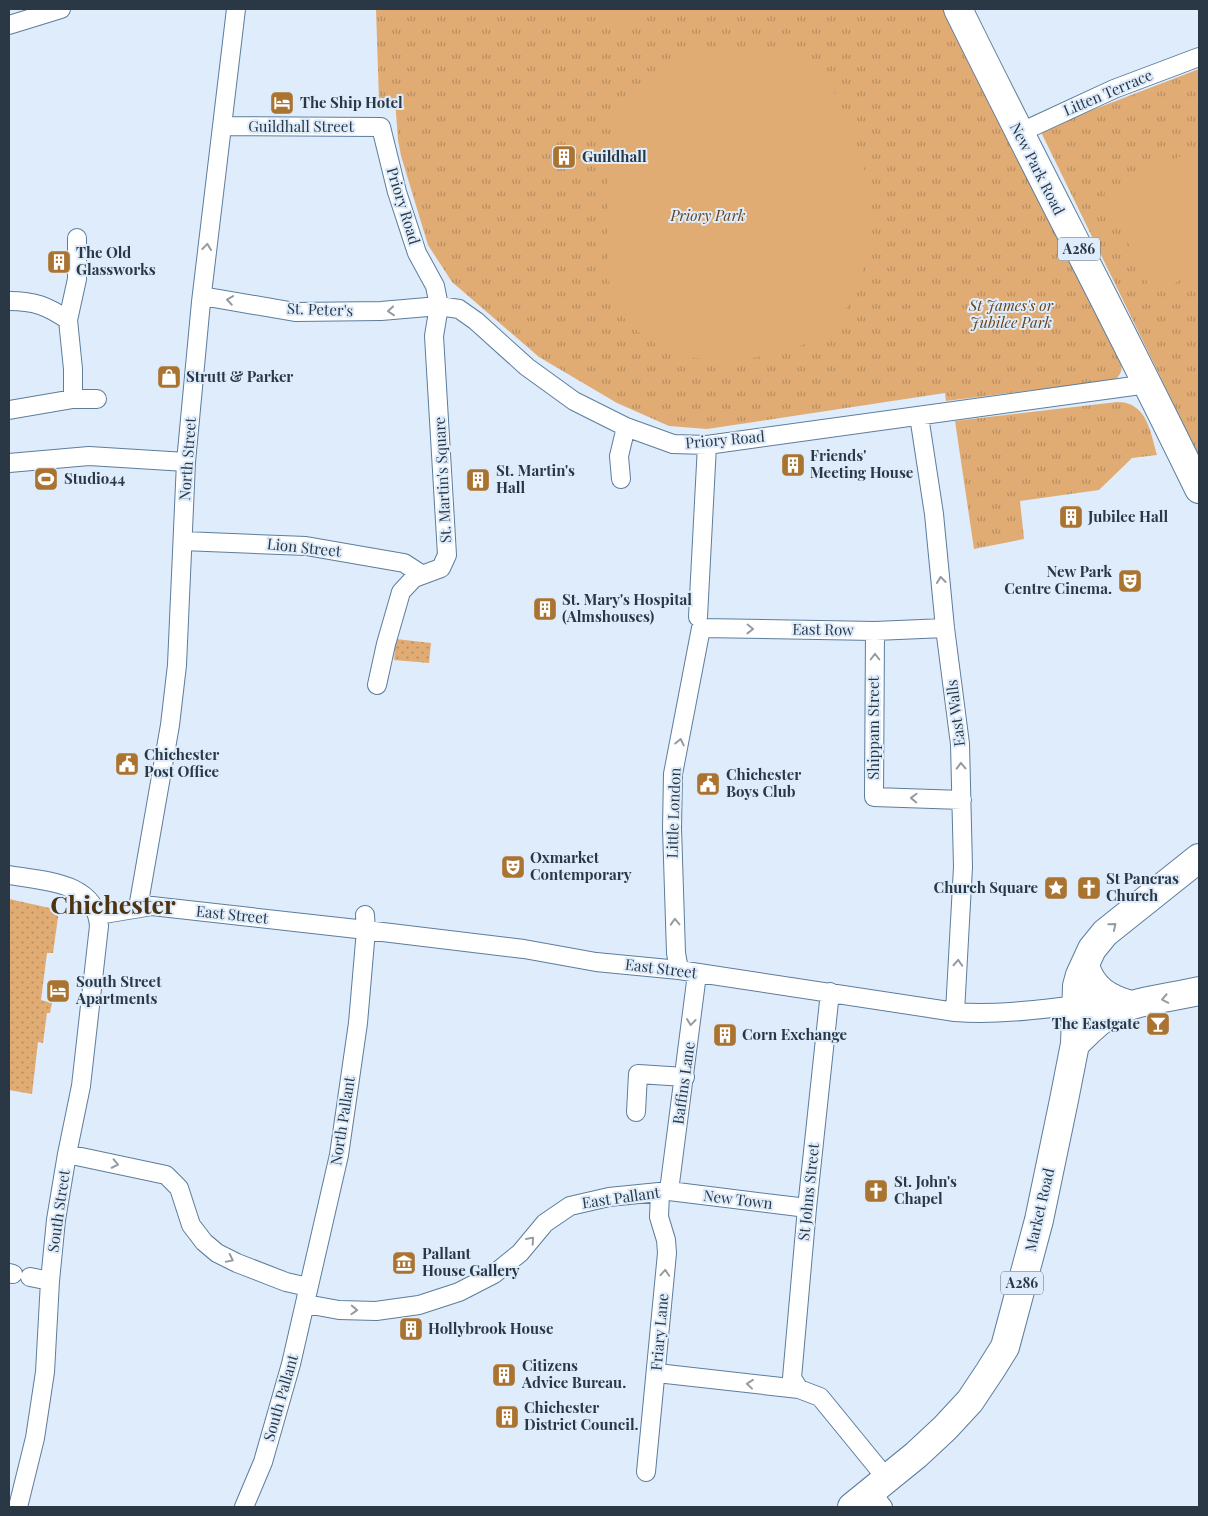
<svg xmlns="http://www.w3.org/2000/svg" width="1208" height="1516" font-family="'Playfair Display',serif">
<style>
.grass{fill:url(#grass-dots)}
.park{fill:url(#park-tufts)}
.pitch{fill:#e1ac74}
.lines{fill:none;stroke-linecap:round;stroke-linejoin:round}
.street-casing{stroke:#5c7d9c;stroke-width:20}
.primary-casing{stroke:#5c7d9c;stroke-width:30}
.street{stroke:#fff;stroke-width:18}
.primary{stroke:#fff;stroke-width:28}
.oneway{stroke:#949ca2}
.labels{text-anchor:middle;stroke-width:4;stroke-linejoin:round;paint-order:stroke}
.shield{fill:#deecfb;stroke:#606e7c;stroke-width:1}
.shield-label{font-size:14px;font-weight:bold;fill:#2a3846}
.street-label{font-size:15px;fill:#2a3846;stroke:#deecfb}
.poi-label{font-size:15px;font-weight:bold;fill:#2a3846;stroke:#deecfb;text-anchor:start}
.park-label{font-size:15px;font-style:italic;fill:#65431c;stroke:#deecfb}
.town-label{font-size:25px;font-weight:bold;fill:#4e3313;stroke:#deecfb}
</style>
<defs>
<pattern id="grass-dots" width="8" height="8" patternUnits="userSpaceOnUse" patternTransform="scale(1.25)"><rect width="8" height="8" fill="#e1ac74"/><path d="M2 2h.1M6 6h.1" fill="none" stroke="#b78d61" stroke-width="1.8" stroke-linecap="round"/></pattern>
<pattern id="park-tufts" width="24" height="20" patternUnits="userSpaceOnUse" patternTransform="scale(1.25)"><rect width="24" height="20" fill="#e1ac74"/><path d="M3 7l-1-3M5 7V3M7 7l1-3M15 17l-1-3M17 17v-4M19 17l1-3" fill="none" stroke="#b78d61"/></pattern>
</defs>
<rect width="100%" height="100%" fill="#deecfb"/>
<path class="grass" d="M396,639L431,643L429,663L394,660Z
M9,899L59,910L53,953H47L41,1000L52,1003L50,1013H47L43,1043L38,1042L32,1094L9,1090Z"/>
<path class="park" d="M376,9H943L1120,360C1123,369 1122,373 1115,380L946,401L945,393L707,429L669,426L617,403L539,357L452,282L428,245L401,156L398,140L395,100H379Z
M1199,69V456L1040,130Z
M1117,402C1147,402 1150,431 1157,455L1132,458L1099,490L1020,501L1024,539L974,549L955,421Z"/>
<path class="pitch" d="M554,9H636L633,25Z
M719,47C746,47 777,46 803,59C827,71 841,104 850,127C859,149 867,172 869,196C873,246 860,317 811,341C784,355 743,361 714,360C678,359 642,341 620,313C617,309 613,305 611,301C608,294 610,281 609,273C607,238 607,204 608,169C608,157 608,138 612,127C618,110 655,74 670,65C684,56 703,52 719,47Z
M1199,147V271L1153,294L1104,194Z"/>
<g class="lines">
<defs>
<path id="street" d="M9,25L61,9
M222,126L381,127L397,192L417,253L435,286L439,306L434,336L447,555L441,568L414,578L401,592L386,644L377,685
M1019,133L1114,89L1199,57
M202,296L295,312L381,311L439,306L459,309L476,321L527,367L574,401L626,427L673,444L707,445L1148,384
M9,301C35,301 47,306 68,320
M73,399V369L68,320L77,279V238
M9,410L73,399H97
M919,416L934,514L945,628L960,744L963,867L955,1012
M9,463L89,456L186,462
M621,479L619,456L626,427
M183,541L306,546L404,563L421,574
M698,617L707,445
M875,631L874,797L962,800
M9,875C43,881 96,881 99,926L81,1086L67,1154L56,1220L50,1281L45,1372L35,1438L18,1507
M138,908L170,725L177,665L186,462L201,302L236,9
M98,915L152,906L366,930L524,949L596,962L679,970L955,1012C1008,1016 1062,1006 1114,1001
M679,970L676,953L672,828L673,774L701,628L875,631L945,628
M636,1112L638,1074L685,1077
M67,1154L166,1175L179,1188L191,1225L204,1242L217,1253L237,1263L286,1282L308,1287
M669,1191L697,974
M9,1273L13,1274
M30,1277L50,1281
M306,1304L339,1310L376,1311L419,1305L459,1292L494,1274L520,1253L545,1223L570,1206L609,1197L669,1191L807,1208
M657,1373L799,1389L820,1397L887,1479
M799,1389L792,1378L807,1208L830,992
M646,1472L667,1253L666,1240L659,1217L660,1192
M871,1492L883,1507
M244,1507L263,1462L291,1364L339,1155L358,1023L366,930L365,915"/>
<path id="primary" d="M958,9C1037,170 1121,328 1199,489
M1085,965C1091,989 1109,999 1131,1005
M1075,1044C1086,1034 1096,1022 1110,1014C1136,1000 1170,998 1199,991
M852,1507L916,1455L945,1428L970,1401L990,1371L1005,1347L1039,1220L1064,1100L1075,1044L1077,986L1080,975L1092,949L1105,933L1199,858"/>
</defs>
<use href="#street" class="street-casing"/>
<use href="#primary" class="primary-casing"/>
<use href="#street" class="street"/>
<use href="#primary" class="primary"/>
</g>
<defs><path id="oneway-chevron" d="M-2-3.5L2.5 0L-2 3.5" fill="none" stroke-width="1.6" stroke-linecap="round" stroke-linejoin="round" transform="scale(1.25)"/></defs>
<g class="oneway">
<use href="#oneway-chevron" transform="translate(207 247) rotate(-83)"/>
<use href="#oneway-chevron" transform="translate(230 300) rotate(-171)"/>
<use href="#oneway-chevron" transform="translate(391 311) rotate(175)"/>
<use href="#oneway-chevron" transform="translate(941 580) rotate(-96)"/>
<use href="#oneway-chevron" transform="translate(750 629) rotate(1)"/>
<use href="#oneway-chevron" transform="translate(875 657) rotate(-90)"/>
<use href="#oneway-chevron" transform="translate(680 742) rotate(-78)"/>
<use href="#oneway-chevron" transform="translate(961 766) rotate(-92)"/>
<use href="#oneway-chevron" transform="translate(914 798) rotate(-178)"/>
<use href="#oneway-chevron" transform="translate(675 922) rotate(-92)"/>
<use href="#oneway-chevron" transform="translate(1113 926) rotate(-40)"/>
<use href="#oneway-chevron" transform="translate(958 963) rotate(-87)"/>
<use href="#oneway-chevron" transform="translate(1165 999) rotate(169)"/>
<use href="#oneway-chevron" transform="translate(691 1022) rotate(97)"/>
<use href="#oneway-chevron" transform="translate(115 1164) rotate(12)"/>
<use href="#oneway-chevron" transform="translate(531 1240) rotate(-49)"/>
<use href="#oneway-chevron" transform="translate(230 1259) rotate(26)"/>
<use href="#oneway-chevron" transform="translate(665 1273) rotate(-86)"/>
<use href="#oneway-chevron" transform="translate(354 1310) rotate(2)"/>
<use href="#oneway-chevron" transform="translate(750 1384) rotate(-174)"/>
</g>
<defs>
<symbol id="hotel-square" viewBox="-11 -11 22 22"><rect x="-9" y="-9" width="18" height="18" rx="4" fill="#aa7330" stroke="#deecfb"/><path d="M-6-4.5h1.5V1H6V5H4.5V3h-9V5H-6ZM-4 0a1.8 1.8 0 1 1 3.6 0ZM.5 0V-2.5h3Q6-2.5 6 0Z" fill="#fff"/></symbol>
<symbol id="building-square" viewBox="-11 -11 22 22"><rect x="-9" y="-9" width="18" height="18" rx="4" fill="#aa7330" stroke="#deecfb"/><path d="M-4-6H4V6H1V3H-1V6H-4ZM-2.5-4.3h1.7v1.8h-1.7ZM.8-4.3h1.7v1.8H.8ZM-2.5-1h1.7V.8h-1.7ZM.8-1h1.7V.8H.8Z" fill="#fff"/></symbol>
<symbol id="shop-square" viewBox="-11 -11 22 22"><rect x="-9" y="-9" width="18" height="18" rx="4" fill="#aa7330" stroke="#deecfb"/><path d="M-5-2.5h2.3a2.7 3.5 0 0 1 5.4 0H5L5.5 6h-11ZM-1.5-2.5h3a1.5 2.3 0 0 0-3 0Z" fill="#fff"/></symbol>
<symbol id="stadium-square" viewBox="-11 -11 22 22"><rect x="-9" y="-9" width="18" height="18" rx="4" fill="#aa7330" stroke="#deecfb"/><path d="M0-5a6.5 5 0 1 0 0 10a6.5 5 0 1 0 0-10ZM-3.5-1.8h7v3.6h-7Z" fill="#fff"/></symbol>
<symbol id="theatre-square" viewBox="-11 -11 22 22"><rect x="-9" y="-9" width="18" height="18" rx="4" fill="#aa7330" stroke="#deecfb"/><path d="M-5-5.5Q0-4 5-5.5V0Q5 5 0 6Q-5 5-5 0ZM-3.3-2.5H-1v1.5H-3.3ZM1-2.5H3.3v1.5H1ZM-2.8 1Q0 5.5 2.8 1Z" fill="#fff"/></symbol>
<symbol id="civic-square" viewBox="-11 -11 22 22"><rect x="-9" y="-9" width="18" height="18" rx="4" fill="#aa7330" stroke="#deecfb"/><path d="M-.6-6.5H3V-4.5H.6V-3L4-1V1h2V6H-6V1h2V-1L-.6-3ZM-1.2 2.5V6h2.4V2.5Z" fill="#fff"/></symbol>
<symbol id="sight-square" viewBox="-11 -11 22 22"><rect x="-9" y="-9" width="18" height="18" rx="4" fill="#aa7330" stroke="#deecfb"/><path d="M0-6L1.8-2.2L6-1.7L2.9 1.2L3.7 5.4L0 3.3L-3.7 5.4L-2.9 1.2L-6-1.7L-1.8-2.2Z" fill="#fff"/></symbol>
<symbol id="church-square" viewBox="-11 -11 22 22"><rect x="-9" y="-9" width="18" height="18" rx="4" fill="#aa7330" stroke="#deecfb"/><path d="M-1.2-6h2.4v3.5h3.3v2.4h-3.3V6h-2.4V-.1h-3.3v-2.4h3.3Z" fill="#fff"/></symbol>
<symbol id="bar-square" viewBox="-11 -11 22 22"><rect x="-9" y="-9" width="18" height="18" rx="4" fill="#aa7330" stroke="#deecfb"/><path d="M-6-5H6L.8 .8V4.5H3.5V6h-7V4.5H-.8V.8Z" fill="#fff"/></symbol>
<symbol id="museum-square" viewBox="-11 -11 22 22"><rect x="-9" y="-9" width="18" height="18" rx="4" fill="#aa7330" stroke="#deecfb"/><path d="M0-6L6-3V-2H-6V-3ZM-5-1h2V3h-2ZM-1-1h2V3h-2ZM3-1h2V3H3ZM-6 4H6V6H-6Z" fill="#fff"/></symbol>
</defs>
<g fill-rule="evenodd">
<use href="#hotel-square" x="268" y="89" width="28" height="28"/>
<use href="#building-square" x="550" y="143" width="28" height="28"/>
<use href="#building-square" x="45" y="248" width="28" height="28"/>
<use href="#shop-square" x="155" y="363" width="28" height="28"/>
<use href="#building-square" x="779" y="451" width="28" height="28"/>
<use href="#stadium-square" x="32" y="465" width="28" height="28"/>
<use href="#building-square" x="464" y="466" width="28" height="28"/>
<use href="#building-square" x="1057" y="503" width="28" height="28"/>
<use href="#theatre-square" x="1116" y="567" width="28" height="28"/>
<use href="#building-square" x="531" y="595" width="28" height="28"/>
<use href="#civic-square" x="113" y="750" width="28" height="28"/>
<use href="#civic-square" x="694" y="770" width="28" height="28"/>
<use href="#theatre-square" x="499" y="853" width="28" height="28"/>
<use href="#sight-square" x="1042" y="874" width="28" height="28"/>
<use href="#church-square" x="1075" y="874" width="28" height="28"/>
<use href="#hotel-square" x="44" y="977" width="28" height="28"/>
<use href="#bar-square" x="1144" y="1010" width="28" height="28"/>
<use href="#building-square" x="711" y="1021" width="28" height="28"/>
<use href="#church-square" x="862" y="1177" width="28" height="28"/>
<use href="#museum-square" x="390" y="1249" width="28" height="28"/>
<use href="#building-square" x="397" y="1315" width="28" height="28"/>
<use href="#building-square" x="490" y="1361" width="28" height="28"/>
<use href="#building-square" x="493" y="1403" width="28" height="28"/>
</g>
<g class="labels">
<g class="shield">
<rect x="1058" y="237.5" width="42" height="23" rx="4"/>
<rect x="1001" y="1271.5" width="42" height="23" rx="4"/>
</g>
<g class="shield-label">
<text x="1079" y="254">A286</text>
<text x="1022" y="1288">A286</text>
</g>
<g class="street-label">
<text transform="translate(1108 93) rotate(-23)" y="5">Litten Terrace</text>
<text x="301" y="132">Guildhall Street</text>
<text transform="translate(1037 169) rotate(63)" y="5">New Park Road</text>
<text transform="translate(403 206) rotate(73)" y="5">Priory Road</text>
<text transform="translate(320 310) rotate(2)" y="5">St. Peter's</text>
<text transform="translate(725 440) rotate(-5)" y="5">Priory Road</text>
<text transform="translate(188 459) rotate(-86)" y="5">North Street</text>
<text transform="translate(443 480) rotate(-93)" y="5">St. Martin's Square</text>
<text transform="translate(304 548) rotate(6)" y="5">Lion Street</text>
<text transform="translate(823 630) rotate(1)" y="5">East Row</text>
<text transform="translate(956 713) rotate(-97)" y="5">East Walls</text>
<text transform="translate(874 728) rotate(-90)" y="5">Shippam Street</text>
<text transform="translate(674 813) rotate(-88)" y="5">Little London</text>
<text transform="translate(232 915) rotate(6)" y="5">East Street</text>
<text transform="translate(661 969) rotate(7)" y="5">East Street</text>
<text transform="translate(684 1083) rotate(-82)" y="5">Baffins Lane</text>
<text transform="translate(343 1121) rotate(-81)" y="5">North Pallant</text>
<text transform="translate(809 1192) rotate(-84)" y="5">St Johns Street</text>
<text transform="translate(621 1198) rotate(-8)" y="5">East Pallant</text>
<text transform="translate(738 1200) rotate(7)" y="5">New Town</text>
<text transform="translate(1040 1210) rotate(-77)" y="5">Market Road</text>
<text transform="translate(59 1211) rotate(-82)" y="5">South Street</text>
<text transform="translate(660 1332) rotate(-85)" y="5">Friary Lane</text>
<text transform="translate(281 1398) rotate(-74)" y="5">South Pallant</text>
</g>
<g class="poi-label">
<text x="300" y="108">The Ship Hotel</text>
<text x="582" y="162">Guildhall</text>
<text x="76" y="258">The Old<tspan x="76" dy="17">Glassworks</tspan></text>
<text x="186" y="382">Strutt &amp; Parker</text>
<text x="810" y="461">Friends'<tspan x="810" dy="17">Meeting House</tspan></text>
<text x="496" y="476">St. Martin's<tspan x="496" dy="17">Hall</tspan></text>
<text x="64" y="484">Studio44</text>
<text x="1088" y="522">Jubilee Hall</text>
<text x="1112" y="577" text-anchor="end">New Park<tspan x="1112" dy="17">Centre Cinema.</tspan></text>
<text x="562" y="605">St. Mary's Hospital<tspan x="562" dy="17">(Almshouses)</tspan></text>
<text x="144" y="760">Chichester<tspan x="144" dy="17">Post Office</tspan></text>
<text x="726" y="780">Chichester<tspan x="726" dy="17">Boys Club</tspan></text>
<text x="530" y="863">Oxmarket<tspan x="530" dy="17">Contemporary</tspan></text>
<text x="1106" y="884">St Pancras<tspan x="1106" dy="17">Church</tspan></text>
<text x="1038" y="893" text-anchor="end">Church Square</text>
<text x="76" y="987">South Street<tspan x="76" dy="17">Apartments</tspan></text>
<text x="1140" y="1029" text-anchor="end">The Eastgate</text>
<text x="742" y="1040">Corn Exchange</text>
<text x="894" y="1187">St. John's<tspan x="894" dy="17">Chapel</tspan></text>
<text x="422" y="1259">Pallant<tspan x="422" dy="17">House Gallery</tspan></text>
<text x="428" y="1334">Hollybrook House</text>
<text x="522" y="1371">Citizens<tspan x="522" dy="17">Advice Bureau.</tspan></text>
<text x="524" y="1413">Chichester<tspan x="524" dy="17">District Council.</tspan></text>
</g>
<g class="park-label">
<text x="708" y="221">Priory Park</text>
<text x="1011" y="311">St James's or<tspan x="1011" dy="17">Jubilee Park</tspan></text>
</g>
<g class="town-label">
<text x="113" y="914">Chichester</text>
</g>
</g>
<rect width="1208" height="1516" fill="none" stroke="#2a3846" stroke-width="20"/>
</svg>
